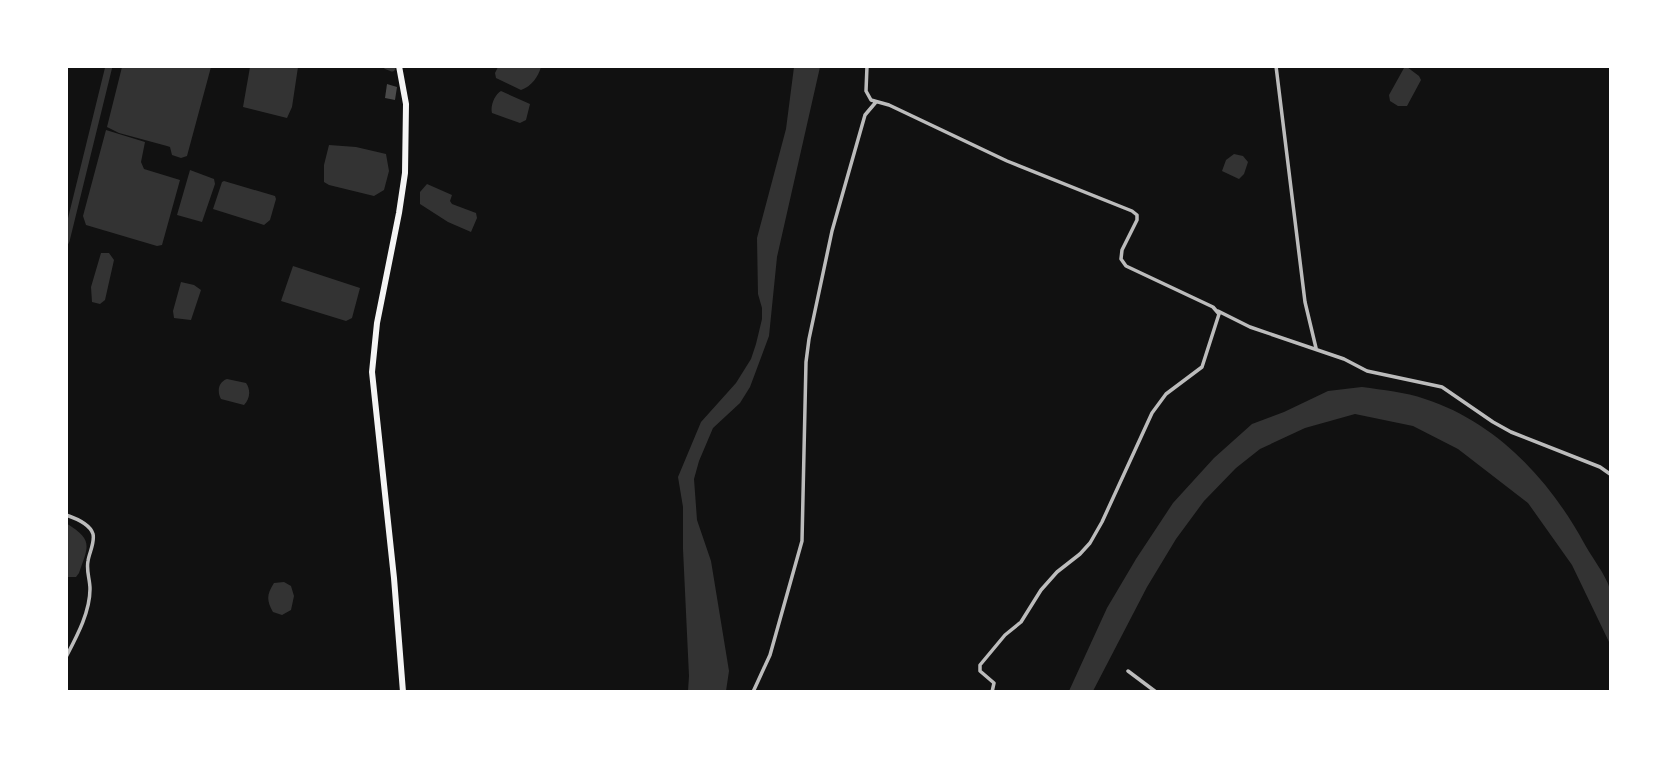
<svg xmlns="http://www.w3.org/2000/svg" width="1677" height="758" font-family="'DM Sans',sans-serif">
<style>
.water{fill:#333}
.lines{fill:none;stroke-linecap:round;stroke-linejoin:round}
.canal{stroke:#333;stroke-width:7}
.building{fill:#4a4a4a}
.minor{stroke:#bcbcbc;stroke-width:3.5}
.primary{stroke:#f5f5f5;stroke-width:6}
</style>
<rect width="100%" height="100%" fill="#111"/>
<path class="water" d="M122,67H211L187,156L181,158L172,155L170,147L167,146L119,133L107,127Z
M250,67H298L292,107L287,118L243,107Z
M498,67V66L541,67C538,77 532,86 521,90L496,78L495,73Z
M794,67H820L777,257L769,336L750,387L740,403L713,428L699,461L694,479L697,520L711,561L729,671L726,691H688L689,676L683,549V507L678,477L701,422L736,383L751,359L756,344L762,319V308L758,294L757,238L786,129Z
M1407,67L1419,76L1421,80L1407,106H1398L1390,101L1389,95L1404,68Z
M501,91L530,104L526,120L520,123L492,113C490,106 495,94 501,91Z
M106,130L145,142L141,162L144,169L180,180L162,245L157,246L86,225L83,216Z
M329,145L356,147L386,154L389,171L384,190L374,196L329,185L324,182V165Z
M1234,154L1243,156L1248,162L1244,174L1239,179L1222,171L1226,160Z
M190,170L214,179L215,184L202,222L177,215Z
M224,181L275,196L276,199L270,220L264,225L213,209L222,182Z
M427,184L452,195L450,201L452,204L476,213L477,218L471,232L448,222L420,204V192Z
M101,253H109L114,260L105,300L100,304L92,302L91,287Z
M293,266L360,288L352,318L346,321L281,301Z
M181,282L194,285L201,290L191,320L174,318L173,311Z
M227,379L246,383C251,390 250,399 244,405L221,399C217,392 218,382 227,379Z
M1362,387C1383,390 1405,392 1425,399C1496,422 1549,479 1584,543C1591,556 1608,578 1610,590C1614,607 1611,627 1610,644L1572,565L1528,503L1458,449L1413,426L1355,414L1305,428L1260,449L1236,468L1204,501L1176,539L1147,587L1093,691H1069L1107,608L1136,559L1173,503L1214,458L1252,424L1284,412L1328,391Z
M66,523C93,540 89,545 79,573L76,577H67Z
M284,582L291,586L294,596L291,610L282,615L273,612C266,600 267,594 274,583Z"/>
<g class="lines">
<path class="canal" d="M387,66L392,68
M66,241L109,66"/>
</g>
<path class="building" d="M387,84L397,87L395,100L385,98Z"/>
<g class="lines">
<path class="minor" d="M867,66L866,91L871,100L889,105L1007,161L1132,211L1137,215V220L1122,250L1121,259L1126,266L1213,307L1219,314L1202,367L1166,394L1152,413L1102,522L1090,543L1080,554L1057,572L1041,590L1021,622L1005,635L980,665V671L994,683L992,692
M1276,66L1305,302L1316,348
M1218,311L1250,327L1344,359L1367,371L1442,387L1493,422L1511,432L1600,467L1610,474
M66,515C75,518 90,524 93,534C95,543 89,553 88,561C86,571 90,579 90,589C90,612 77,636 66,657
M1128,671L1156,692
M753,692L770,655L802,541L806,362L809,339L832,231L865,115L876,102"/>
<path class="primary" d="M399,66L406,104L405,173L399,213L377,323L372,372L394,578L403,692"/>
</g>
<rect width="1677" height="758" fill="none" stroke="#ffffff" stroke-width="136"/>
</svg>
